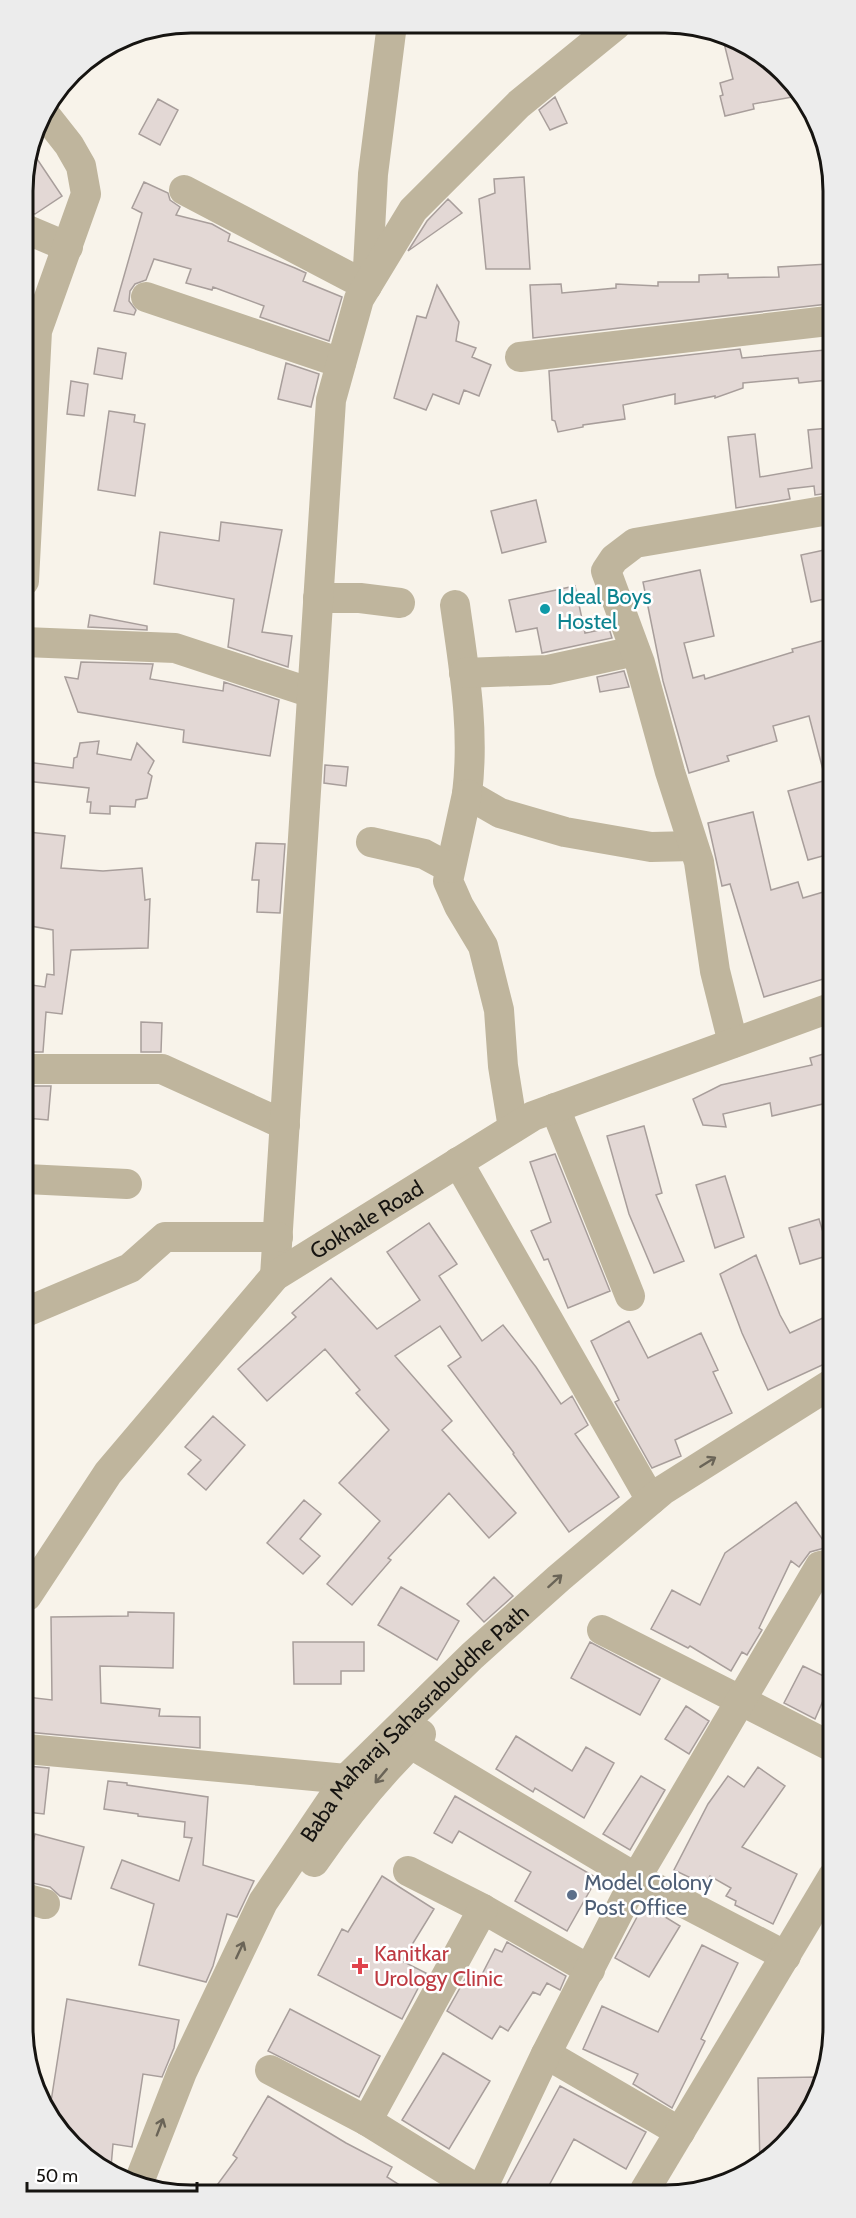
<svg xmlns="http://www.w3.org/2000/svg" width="856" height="2218" font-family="Cabin,sans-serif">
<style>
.building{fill:#e3d8d5;stroke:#a89e9b;stroke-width:1.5}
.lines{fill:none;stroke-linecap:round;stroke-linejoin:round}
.minor{stroke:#bfb59d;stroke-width:30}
.oneway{stroke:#6a6457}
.culture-dot{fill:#0f9aa8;stroke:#fff;stroke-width:2}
.service-dot{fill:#5c6f8a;stroke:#fff;stroke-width:2}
.health-dot{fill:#e0444e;stroke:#fff;stroke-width:2}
.labels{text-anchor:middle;stroke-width:5;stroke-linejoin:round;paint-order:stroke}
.culture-label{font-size:22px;fill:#0d838f;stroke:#fff;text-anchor:start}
.street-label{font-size:22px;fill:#161411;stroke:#fff}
.service-label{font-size:22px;fill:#4e5e75;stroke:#fff;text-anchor:start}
.health-label{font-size:22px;fill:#be3a42;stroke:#fff;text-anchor:start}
.rim{fill:none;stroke:#161411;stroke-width:3}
</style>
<rect width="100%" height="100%" fill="#f8f3ea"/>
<path class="building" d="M723,39L784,72L798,96L753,104L754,109L725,116L720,96L723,95L720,83L733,79Z
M555,97L567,123L550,130L539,110Z
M158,99L178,110L160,145L139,134Z
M31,150L62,196L35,214L28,212L23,204V180Z
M524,177L530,269H486L479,199L495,193L494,179Z
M144,182L168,193L170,200L180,207L176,215L212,224L230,234L228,241L295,268L306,273L303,281L342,297L329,341L260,317L264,306L213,287L212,290L186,283L191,269L154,259L146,280L135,284L130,291L129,301L136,310L134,315L114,311L142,213L132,208Z
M448,199L462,213L408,251L427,221Z
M828,264V304L533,338L530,285L561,284L562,293L616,288V284L658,286V282H699V275L728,274V278L779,277L778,267Z
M437,285L459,322L456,341L476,348L472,357L491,365L479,396L464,390L459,404L433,394L426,410L394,398L417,316L426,318Z
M98,348L126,353L122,379L94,374Z
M740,349L742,358L825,350L828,380L799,383L798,378L743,383V388L715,398V396L675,404V394L623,405L625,419L583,425V427L558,432L555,421L552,420L549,371Z
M286,363L319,374L311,407L278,399Z
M71,381L88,384L84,416L67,414Z
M109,411L135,415L134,422L145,424L135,496L98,490Z
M829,428V493L815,495L814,486L788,489L790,499L736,508L728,437L755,434L760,477L812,468L808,430Z
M536,500L546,542L502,553L491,511Z
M221,522L282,530L262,632L292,636L288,667L228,647L234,599L154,584L160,532L219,541Z
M829,549V598L811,602L801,555Z
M700,570L714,636L684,643L693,678L704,675L705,679L793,652L792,649L829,639L830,769L823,770L809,716L773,726L777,741L727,756L729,761L689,773L663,681L643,582Z
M575,586L585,633L609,628L612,638L542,653L537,628L516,632L509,600Z
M90,615L147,626V630L88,627Z
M81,662L153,664L150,679L223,691L224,682L279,700L270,756L183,742L184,730L78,712L65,677L78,679Z
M624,671L629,687L600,692L597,677Z
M99,741L97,754L131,760L137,743L154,761L148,773L152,776L147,798L136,800L135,807L110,806V814L90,813L91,802H87L89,788L26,781L27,762L73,768L74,758L77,757L80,743Z
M325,765L348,767L346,786L324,783Z
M830,779V854L808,860L788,791Z
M753,812L771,890L798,882L803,898L830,890V977L764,997L730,884L722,886L708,823Z
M28,832L65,836L61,868L103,871L142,868L145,900L150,899L148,948L71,950L62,1014L46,1012L43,1052H25V984L45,987L47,974L54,975L53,930L25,925V862Z
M256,843L285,844L280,913L257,912L259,880H252Z
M141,1022L162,1023L161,1052H141Z
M830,1052L831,1110L825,1111L823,1104L772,1116L770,1103L723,1114L726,1127L703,1125L693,1099L721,1085L812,1065L810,1058Z
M25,1086H51L48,1120L26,1118Z
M644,1126L662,1193L656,1195L684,1261L654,1273L629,1214L607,1136Z
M555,1154L610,1291L568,1308L548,1259L544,1260L531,1231L551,1222L530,1162Z
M725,1176L744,1237L715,1248L696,1185Z
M819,1219L830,1255L800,1264L789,1228Z
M429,1223L457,1264L439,1276L482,1341L503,1325L536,1367L561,1404L572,1396L588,1425L575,1434L619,1497L569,1532L513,1454L514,1453L448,1366L461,1357L440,1326L395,1356L452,1421L442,1430L516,1513L489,1538L449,1493L388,1558L391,1560L352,1605L327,1584L380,1521L339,1483L389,1430L356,1393L360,1390L325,1349L267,1401L238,1369L296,1317L292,1313L331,1278L377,1329L420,1300L387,1252Z
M756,1255L780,1315L790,1333L825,1317L831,1331V1361L768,1390L742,1333L720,1274Z
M629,1321L648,1358L701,1333L718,1370L713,1372L732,1413L675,1440L681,1456L652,1468L615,1402L619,1400L591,1341Z
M213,1416L245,1445L206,1490L188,1474L201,1460L185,1447Z
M304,1500L321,1514L300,1539L320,1556L303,1574L267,1543Z
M796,1502L828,1547L810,1552L799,1567L791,1561L759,1628L762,1630L747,1655L742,1652L731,1671L690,1646L688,1648L651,1629L672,1590L700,1605L725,1553Z
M494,1577L513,1596L484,1622L467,1604Z
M401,1587L459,1621L437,1660L378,1625Z
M128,1612L174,1613L173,1668L100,1666L101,1703L160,1709L159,1716L200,1717V1748L27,1732V1697L52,1700L51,1617L128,1616Z
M293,1642H364V1671H341V1684H294Z
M590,1642L660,1679L640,1715L571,1678Z
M803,1666L832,1680L815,1719L784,1703Z
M686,1706L709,1721L689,1754L665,1739Z
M516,1736L572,1771L586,1747L614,1763L584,1818L535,1788L533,1792L496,1769Z
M27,1766L49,1768L44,1814L27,1812Z
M758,1767L785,1786L742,1847L797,1874L773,1924L735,1905L736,1901L726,1896L731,1888L710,1876L705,1885L674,1870L708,1804L728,1776L744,1787Z
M641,1776L665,1790L630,1850L603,1834Z
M108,1781L127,1783V1785L208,1797L203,1865L254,1881L237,1917L227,1914L213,1966L206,1982L139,1965L154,1904L111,1888L122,1860L179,1881L192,1838L184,1837L185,1822L138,1816V1814L104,1809Z
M455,1796L597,1878L567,1931L515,1901L531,1872L459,1831L452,1843L434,1833Z
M35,1834L84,1847L71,1899L60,1896L50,1887L28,1882V1862Z
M382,1876L434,1909L402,1961L426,1973L402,2019L318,1975L342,1929L348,1932Z
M644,1904L680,1926L649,1977L615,1958Z
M507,1942L566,1976L560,1990L547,1983L540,1995L533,1992L508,2031L500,2026L492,2039L447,2011L465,1979L476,1986L495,1949L502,1952Z
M702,1945L738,1963L701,2039L705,2041L672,2108L633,2084L638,2074L583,2049L602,2006L658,2032Z
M67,1999L179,2020L174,2048L162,2077L143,2074L132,2147L113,2144L111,2167L72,2146L50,2108Z
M290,2009L380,2056L359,2097L268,2051Z
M443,2053L490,2081L449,2149L402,2120Z
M818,2077L798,2130L760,2166L758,2078Z
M560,2086L646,2132L626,2169L574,2139L546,2191H503Z
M268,2096L346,2143L392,2167L387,2177L409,2191L212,2192L237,2158L233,2155Z"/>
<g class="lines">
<g class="minor">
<path d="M184,190L367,286L373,174L392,24"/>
<path d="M23,228L68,247"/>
<path d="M146,297L341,363"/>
<path d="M520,357L828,321"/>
<path d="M24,581L37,331L86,194L81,166L69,145L43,112"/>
<path d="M318,598H360L400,603"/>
<path d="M455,605C464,669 475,730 467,794L500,813L565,832L651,847L693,846"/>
<path d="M24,642L175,648L312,693"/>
<path d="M464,673L548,670L635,651"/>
<path d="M467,794L448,881L459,906L483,946L499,1010L503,1066L513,1128"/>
<path d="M371,842L424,854L450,868"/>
<path d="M733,1043L715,971L699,862L670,772L640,663L606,571L614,559L635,543L829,510"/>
<path d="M25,1069H162L285,1125"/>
<path d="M555,1108L630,1296"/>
<path d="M458,1162L651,1500"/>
<path d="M26,1179L127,1184"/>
<path d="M275,1276L331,400L359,299L413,210L519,104L616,25"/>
<path d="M26,1312L130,1268L165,1237H278"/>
<path id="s1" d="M27,1596L108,1473L275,1276L533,1116L830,1008"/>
<path d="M602,1630L832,1747"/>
<path d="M398,1732L411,1744L636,1878L786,1956"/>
<path d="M27,1749L346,1779"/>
<path d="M314,1862C345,1817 381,1772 421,1734"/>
<path d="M408,1871L483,1909L590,1970"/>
<path d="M28,1899L45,1904"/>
<path d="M546,2054L680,2132"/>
<path d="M270,2070L367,2121L480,2191"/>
<path d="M367,2121L483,1909"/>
<path id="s2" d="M139,2182L182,2072L263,1902L346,1779L472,1656L559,1578L663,1490L831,1384"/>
<path d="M645,2190L833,1876"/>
<path d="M481,2191L546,2054L636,1878L820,1566L832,1564"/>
</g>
</g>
<defs><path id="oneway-shaft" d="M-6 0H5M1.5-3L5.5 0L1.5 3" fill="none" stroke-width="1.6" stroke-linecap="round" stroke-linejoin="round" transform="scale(1.5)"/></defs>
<g class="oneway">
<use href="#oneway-shaft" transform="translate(708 1462) rotate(-32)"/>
<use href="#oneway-shaft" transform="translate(555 1581) rotate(-42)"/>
<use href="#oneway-shaft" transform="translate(381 1776) rotate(130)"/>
<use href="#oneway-shaft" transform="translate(240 1950) rotate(-65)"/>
<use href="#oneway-shaft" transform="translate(160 2127) rotate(-69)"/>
</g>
<circle class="culture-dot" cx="545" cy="609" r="6"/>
<circle class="service-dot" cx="572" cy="1895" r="6"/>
<path class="health-dot" d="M357 1957h6v6h6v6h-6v6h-6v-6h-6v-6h6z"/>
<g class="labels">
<g class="culture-label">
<text x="557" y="604">Ideal Boys<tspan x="557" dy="25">Hostel</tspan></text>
</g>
<g class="street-label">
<text dy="8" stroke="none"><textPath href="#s1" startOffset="513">Gokhale Road</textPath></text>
<text dy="8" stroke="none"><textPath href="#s2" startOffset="542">Baba Maharaj Sahasrabuddhe Path</textPath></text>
</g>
<g class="service-label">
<text x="584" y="1890">Model Colony<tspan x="584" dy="25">Post Office</tspan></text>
</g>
<g class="health-label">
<text x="374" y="1961">Kanitkar<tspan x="374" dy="25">Urology Clinic</tspan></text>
</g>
</g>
<path d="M0 0H856V2218H0ZM191 33H665A158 158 0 0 1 823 191V2027A158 158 0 0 1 665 2185H191A158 158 0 0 1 33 2027V191A158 158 0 0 1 191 33Z" fill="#ececec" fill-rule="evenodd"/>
<path class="rim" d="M191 33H665A158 158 0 0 1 823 191V2027A158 158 0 0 1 665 2185H191A158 158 0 0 1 33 2027V191A158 158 0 0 1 191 33Z"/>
<path d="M27 2182v9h170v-9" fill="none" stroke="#161411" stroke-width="3"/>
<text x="36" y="2182" font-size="18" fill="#161411" stroke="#ffffff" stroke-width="4.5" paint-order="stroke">50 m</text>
</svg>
